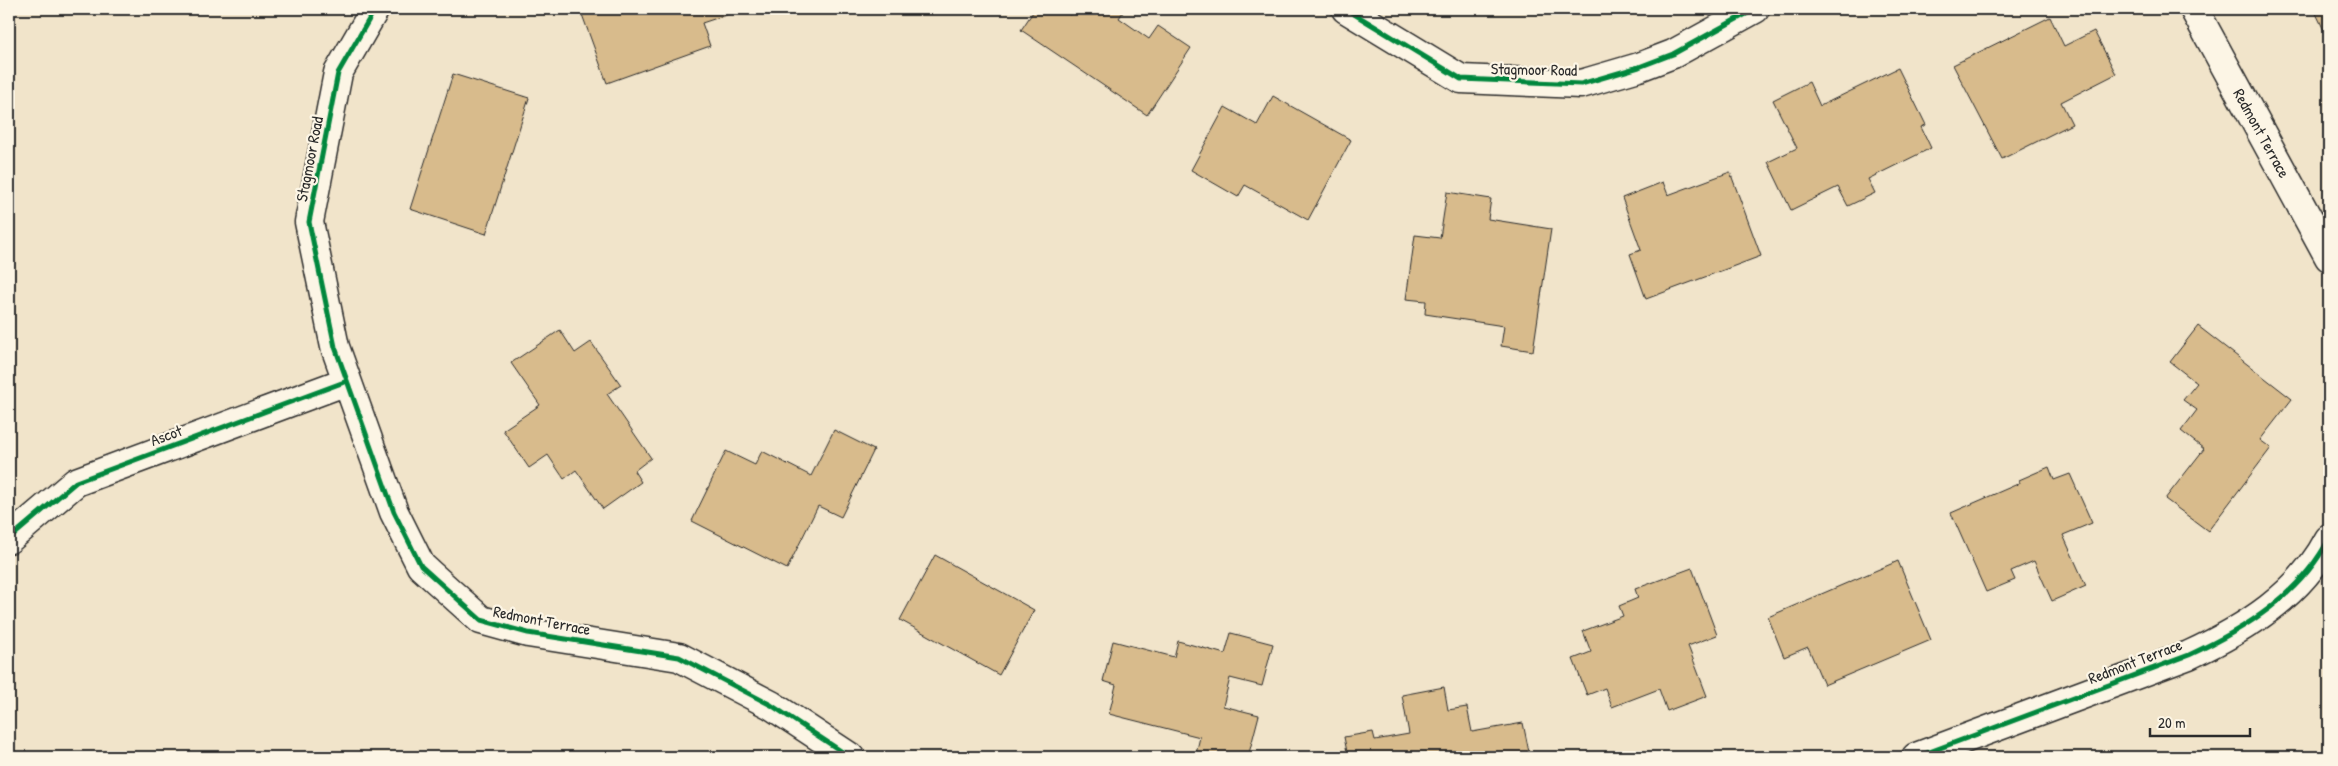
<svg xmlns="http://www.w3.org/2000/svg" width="2338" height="766" font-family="'Patrick Hand',sans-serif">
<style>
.building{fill:#d8bb8c;stroke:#2b2b2b}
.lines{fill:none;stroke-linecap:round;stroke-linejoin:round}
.street-casing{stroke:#2b2b2b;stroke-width:31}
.street{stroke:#fcf5e5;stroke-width:28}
.cycleway-casing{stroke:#fcf5e5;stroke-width:8}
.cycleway{stroke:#00873e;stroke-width:5}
.labels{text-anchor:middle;stroke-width:4.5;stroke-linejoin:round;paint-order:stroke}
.street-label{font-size:16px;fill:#2b2b2b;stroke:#fcf5e5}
</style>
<rect width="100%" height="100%" fill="#f1e4ca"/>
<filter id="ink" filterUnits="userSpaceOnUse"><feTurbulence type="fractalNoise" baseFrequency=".02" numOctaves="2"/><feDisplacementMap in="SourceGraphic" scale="10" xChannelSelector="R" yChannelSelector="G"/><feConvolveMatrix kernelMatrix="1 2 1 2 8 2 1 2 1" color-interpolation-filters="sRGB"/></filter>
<g filter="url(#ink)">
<path class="building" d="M580,9H744L702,23L710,46L607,83Z
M915,9H959V11Z
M1035,9H1060L1070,15L1074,9H1125L1119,18L1149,39L1158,26L1191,48L1147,115L1021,30Z
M2314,9H2329V41Z
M2050,17L2064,46L2094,31L2116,74L2061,102L2072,124L2002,159L1953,65Z
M1898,68L1926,125L1921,127L1931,148L1868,179L1875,193L1848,206L1838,187L1791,210L1768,162L1797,148L1773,100L1809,82L1820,106Z
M453,74L529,98L486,234L410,209Z
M1273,96L1351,140L1308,220L1245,185L1238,197L1191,170L1225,107L1257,125Z
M1730,172L1761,256L1646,299L1630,254L1641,250L1622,198L1663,182L1668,195Z
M1447,192L1491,199L1488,219L1551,229L1533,351L1501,346L1504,326L1425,314L1426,301L1406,299L1415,235L1440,238Z
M2198,326L2292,399L2260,440L2271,448L2208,531L2165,499L2204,449L2181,431L2197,410L2183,400L2197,383L2170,362Z
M560,330L575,353L591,342L621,385L607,394L651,458L634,471L641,482L603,509L576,470L564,479L548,455L529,468L503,430L540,405L511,363Z
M834,430L874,450L841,517L818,506L787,569L692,521L726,451L755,465L762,451L811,476Z
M2049,467L2054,480L2070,474L2092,523L2063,535L2086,586L2052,601L2034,561L2011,571L2015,580L1986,592L1951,513L2020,483L2019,480Z
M935,555L1034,610L999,675L900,620Z
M1898,561L1931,640L1824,685L1808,647L1784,657L1768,617Z
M1692,568L1717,635L1688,646L1707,696L1667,711L1659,689L1612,707L1605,688L1587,695L1573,659L1591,652L1583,631L1623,616L1619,606L1638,598L1635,589Z
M1231,633L1273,644L1262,686L1230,678L1223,706L1259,715L1248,757H1207L1196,754L1200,737L1109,714L1116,685L1103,681L1113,641L1174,657L1178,641L1225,654Z
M1444,687L1448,710L1467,707L1472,732L1523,723L1530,757H1348L1344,737L1373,732L1375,740L1409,734L1402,695Z"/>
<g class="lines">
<defs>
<path id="street" d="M375,9L338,73L309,222L335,347L394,512L421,566L481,620L528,633L679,657L771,705L850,757
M1346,9L1461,79L1581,84L1639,67L1673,54L1755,9
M2194,9L2329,257
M9,539L76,482L347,381
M1916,757L2189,655C2245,629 2300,595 2329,539"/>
</defs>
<use href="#street" class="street-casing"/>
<use href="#street" class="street"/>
<defs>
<path id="cycleway" d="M375,9L338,73L309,222L335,347L394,512L421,566L481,620L528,633L679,657L771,705L850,757
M1346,9L1461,79L1581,84L1639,67L1673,54L1755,9
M9,539L76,482L347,381
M1916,757L2189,655C2245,629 2300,595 2329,539"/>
</defs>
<use href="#cycleway" class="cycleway-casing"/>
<use href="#cycleway" class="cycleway"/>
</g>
</g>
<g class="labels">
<g class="street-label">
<text transform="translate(1534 69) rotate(1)" y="6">Stagmoor Road</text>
<text transform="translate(2262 133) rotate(61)" y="6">Redmont Terrace</text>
<text transform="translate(309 159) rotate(-79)" y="6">Stagmoor Road</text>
<text transform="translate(166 435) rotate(-20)" y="6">Ascot</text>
<text transform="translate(542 620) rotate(11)" y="6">Redmont Terrace</text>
<text transform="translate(2135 661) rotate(-21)" y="6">Redmont Terrace</text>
</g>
</g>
<rect width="2338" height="766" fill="none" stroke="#fcf5e5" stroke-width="30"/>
<rect x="15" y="15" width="2308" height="736" fill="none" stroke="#2b2b2b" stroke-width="2" filter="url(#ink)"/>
<path d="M2150 728v8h100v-8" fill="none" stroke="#2b2b2b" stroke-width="2.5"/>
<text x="2158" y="728" font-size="15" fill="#2b2b2b" stroke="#fcf5e5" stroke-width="4" paint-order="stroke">20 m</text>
</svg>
